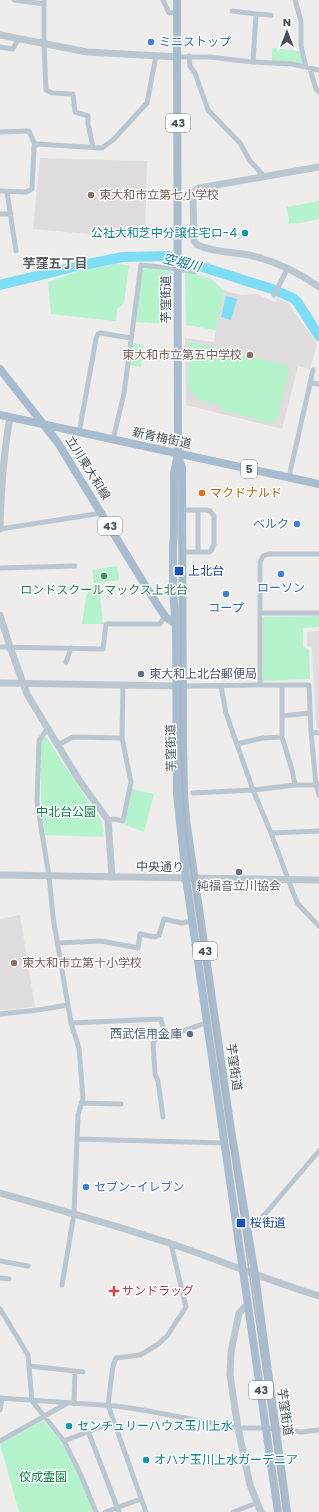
<svg xmlns="http://www.w3.org/2000/svg" width="319" height="1512" font-family="Poppins,'Noto Sans JP',sans-serif">
<style>
.education{fill:#e0dcde}
.green{fill:#b4f3cb}
.water{fill:#7cddf5}
.lines{fill:none;stroke-linecap:round;stroke-linejoin:round}
.river{stroke:#7cddf5;stroke-width:10}
.minor{stroke:#bac7d1;stroke-width:5}
.tertiary{stroke:#bac7d1;stroke-width:7}
.primary{stroke:#a8bccf;stroke-width:8}
.rail{stroke:#adb1b8;stroke-width:1.5}
.shop-dot{fill:#3f7fe0;stroke:#fff;stroke-width:1.5}
.education-dot{fill:#8d6e63;stroke:#fff;stroke-width:1.5}
.culture-dot{fill:#0f9aa8;stroke:#fff;stroke-width:1.5}
.food-dot{fill:#e8710a;stroke:#fff;stroke-width:1.5}
.transit-dot{fill:#1a4fb4;stroke:#fff;stroke-width:1.5}
.leisure-dot{fill:#2e9e5b;stroke:#fff;stroke-width:1.5}
.service-dot{fill:#5c6f8a;stroke:#fff;stroke-width:1.5}
.worship-dot{fill:#6b7280;stroke:#fff;stroke-width:1.5}
.health-dot{fill:#e0444e;stroke:#fff;stroke-width:1.5}
.labels{text-anchor:middle;stroke-width:3;stroke-linejoin:round;paint-order:stroke}
.shield{fill:#fff;stroke:#7b848c;stroke-width:1}
.shield-label{font-size:11px;font-weight:bold;fill:#42505b}
.shop-label{font-size:12px;fill:#366cbe;stroke:#fff;text-anchor:start}
.education-label{font-size:12px;fill:#785e54;stroke:#fff;text-anchor:start}
.culture-label{font-size:12px;fill:#0d838f;stroke:#fff;text-anchor:start}
.street-label{font-size:12px;fill:#42505b;stroke:#fff}
.food-label{font-size:12px;fill:#c56008;stroke:#fff;text-anchor:start}
.transit-label{font-size:12px;fill:#164399;stroke:#fff;text-anchor:start}
.leisure-label{font-size:12px;fill:#27864d;stroke:#fff}
.service-label{font-size:12px;fill:#4e5e75;stroke:#fff;text-anchor:start}
.park-label{font-size:12px;fill:#0c8446;stroke:#fff}
.worship-label{font-size:12px;fill:#5b616d;stroke:#fff}
.health-label{font-size:12px;fill:#be3a42;stroke:#fff;text-anchor:start}
.water-label{font-size:13px;font-style:italic;fill:#037b99;stroke:#fff}
.neighbourhood-label{font-size:13px;font-weight:bold;fill:#585d62;stroke:#fff}
</style>
<rect width="100%" height="100%" fill="#efecec"/>
<path class="education" d="M40,158L147,161L145,239L33,229Z
M225,291L241,295L257,294L275,302L278,298L289,304L317,344L310,369L298,366L282,429L186,405L185,338L214,342L219,311Z
M319,631V729H316L312,648L307,647V632Z
M20,915L35,1007L0,1010V919Z"/>
<path class="green" d="M272,48L300,51L303,63L272,61Z
M319,201V219L300,223L288,224L289,220L287,207Z
M115,264L129,265L124,303L117,309L116,321L51,314L48,282L76,272Z
M146,268L171,271L170,324L136,322L142,270Z
M185,272L210,278L225,291L219,311L216,330L186,325Z
M188,341L290,366L277,419L271,423L221,410V406L200,400L188,388Z
M133,343L144,345L141,367L130,365Z
M117,566L119,580L94,584L92,570Z
M91,586H99L103,624H82L86,597Z
M319,616V627L303,628V647L309,649L310,679L263,681V617Z
M44,737H46L102,822L104,837L45,835L41,802V740Z
M132,789L154,794L144,832L125,825Z
M43,1420L62,1443L79,1476L93,1512H19L0,1444Z"/>
<path class="water" d="M226,296L237,299L231,320L221,317Z"/>
<g class="lines">
<path class="river" d="M0,285L78,266L123,257L168,256L272,289L293,298L298,303L319,336"/>
<path class="minor" d="M14,0L44,4
M44,0V44L46,90L52,93L73,94L75,112L88,116V124L93,147
M163,0L169,13L177,12
M295,0L301,21V46L306,67
M232,11L256,14L271,15
M0,47L13,49L18,39
M189,56L190,66L195,73L208,110L240,143L250,161L264,176
M178,57H209L253,62L292,64L319,70
M253,62L256,14
M310,69L316,89L319,92
M0,132L29,131L35,145
M0,191L26,192L32,189L34,147L37,144L102,148L114,139L147,103L156,56
M7,192L16,251
M178,198H193
M0,214H11
M274,295L288,268
M310,382L319,384
M79,433L96,339L98,334L100,333L131,338
M113,440L124,393L141,265L178,269L196,272
M289,477L313,370
M181,510H206L210,511L214,516V544L211,551L209,552H183
M198,510V552
M0,529L102,513
M319,554H269L263,556L260,562V685H309L311,732L316,785L319,795
M0,568L75,566
M260,613H319
M0,647L103,649L106,624H160L165,616
M66,662L71,648
M183,686L260,685
M282,686V716
M47,729L39,741L37,802L49,876L53,917L71,1023L79,1048L83,1098L78,1115L74,1214L62,1285
M311,732L319,733
M282,737V716L310,713
M237,744L263,738L282,737L292,770L295,785L253,790L271,833L319,831
M58,745L73,737L122,738
M295,785H318
M193,793L253,790L226,713L221,686
M108,820L114,819L123,821L131,782L122,738L123,685
M271,833L294,895L298,904L319,926
M57,943L101,941L138,948L140,934L155,937L159,935L164,919L182,923L193,921
M0,1014L38,1010L68,1005
M71,1023L161,1019L165,1035
M81,1103L121,1104
M163,1117L158,1081L155,1074L153,1043L158,1036L175,1034L208,1022
M77,1139L225,1143
M246,1226L256,1222L266,1213L319,1151
M0,1261L28,1266
M0,1278L9,1279
M0,1309L28,1355L32,1401L64,1441L80,1473L96,1512
M30,1366L83,1372
M0,1398L116,1406L143,1410L238,1428H266L301,1432L319,1430
M74,1404L75,1371
M0,1410L2,1399
M88,1431L119,1512
M0,1441L66,1404
M64,1441L113,1422
M105,1512L141,1499
M146,1512L108,1405L113,1366L116,1358L140,1355L157,1345L167,1336L186,1307L171,1244
M233,1512L257,1503"/>
<path class="tertiary" d="M0,35L87,52L178,57
M319,167L199,188L194,192L193,194L194,241L197,245C213,252 233,252 249,255C275,261 298,272 319,287
M0,529C1,491 3,455 10,418
M0,615L10,647L27,694L79,780L108,820L112,877
M0,683L181,686
M0,875L319,880
M0,1193C58,1209 116,1225 172,1244C222,1261 269,1281 319,1296
M248,1304L239,1313L231,1352L230,1375L238,1428L250,1485L261,1512"/>
<path class="primary" d="M177,0L178,454L174,473V534L173,546V590L176,629L177,794L186,878L278,1512
M0,369L58,443L158,606L165,616L175,624
M0,415L319,484
M178,455L182,468L183,742L184,793L186,819L231,1130L255,1275L287,1512"/>
<path class="rail" d="M180,520C184,627 175,735 187,841L284,1512"/>
</g>
<g class="shop-dot">
<circle cx="151" cy="42" r="4"/>
<circle cx="297" cy="524" r="4"/>
<circle cx="281" cy="574" r="4"/>
<circle cx="226" cy="594" r="4"/>
<circle cx="86" cy="1187" r="4"/>
</g>
<g class="education-dot">
<circle cx="91" cy="195" r="4"/>
<circle cx="250" cy="355" r="4"/>
<circle cx="14" cy="963" r="4"/>
</g>
<g class="culture-dot">
<circle cx="245" cy="233" r="4"/>
<circle cx="69" cy="1426" r="4"/>
<circle cx="146" cy="1460" r="4"/>
</g>
<circle class="food-dot" cx="202" cy="493" r="4"/>
<g class="transit-dot">
<rect x="174" y="566" width="10" height="10" rx="2"/>
<rect x="236" y="1218" width="10" height="10" rx="2"/>
</g>
<circle class="leisure-dot" cx="104" cy="576" r="4"/>
<g class="service-dot">
<circle cx="141" cy="674" r="4"/>
<circle cx="190" cy="1034" r="4"/>
</g>
<circle class="worship-dot" cx="239" cy="872" r="4"/>
<path class="health-dot" d="M112 1285h4v4h4v4h-4v4h-4v-4h-4v-4h4z"/>
<g class="labels">
<g class="shield">
<rect x="166" y="114" width="24" height="18" rx="3"/>
<rect x="241" y="460" width="16" height="18" rx="3"/>
<rect x="98" y="517" width="24" height="18" rx="3"/>
<rect x="193" y="942" width="24" height="18" rx="3"/>
<rect x="249" y="1381" width="24" height="18" rx="3"/>
</g>
<g class="shield-label">
<text x="178" y="127">43</text>
<text x="249" y="473">5</text>
<text x="110" y="530">43</text>
<text x="205" y="955">43</text>
<text x="261" y="1394">43</text>
</g>
<g class="shop-label">
<text x="159" y="46">ミニストップ</text>
<text x="289" y="528" text-anchor="end">ベルク</text>
<text x="281" y="592" text-anchor="middle">ローソン</text>
<text x="226" y="612" text-anchor="middle">コープ</text>
<text x="94" y="1191">セブン-イレブン</text>
</g>
<g class="education-label">
<text x="99" y="199">東大和市立第七小学校</text>
<text x="242" y="359" text-anchor="end">東大和市立第五中学校</text>
<text x="22" y="967">東大和市立第十小学校</text>
</g>
<g class="culture-label">
<text x="237" y="237" text-anchor="end">公社大和芝中分譲住宅ロ-4</text>
<text x="77" y="1430">センチュリーハウス玉川上水</text>
<text x="154" y="1464">オハナ玉川上水ガーデニア</text>
</g>
<g class="street-label">
<text transform="translate(166 299) rotate(-90)" y="4">芋窪街道</text>
<text transform="translate(162 438) rotate(12)" y="4">新青梅街道</text>
<text transform="translate(88 468) rotate(58)" y="4">立川東大和線</text>
<text transform="translate(171 748) rotate(-91)" y="4">芋窪街道</text>
<text transform="translate(160 867) rotate(1)" y="4">中央通り</text>
<text transform="translate(234 1067) rotate(82)" y="4">芋窪街道</text>
<text transform="translate(285 1412) rotate(82)" y="4">芋窪街道</text>
</g>
<g class="food-label">
<text x="210" y="497">マクドナルド</text>
</g>
<g class="transit-label">
<text x="188" y="575">上北台</text>
<text x="250" y="1227">桜街道</text>
</g>
<g class="leisure-label">
<text x="104" y="594">ロンドスクールマックス上北台</text>
</g>
<g class="service-label">
<text x="149" y="678">東大和上北台郵便局</text>
<text x="182" y="1038" text-anchor="end">西武信用金庫</text>
</g>
<g class="park-label">
<text x="66" y="816">中北台公園</text>
<text x="43" y="1481">佼成霊園</text>
</g>
<g class="worship-label">
<text x="239" y="890">純福音立川協会</text>
</g>
<g class="health-label">
<text x="122" y="1295">サンドラッグ</text>
</g>
<g class="water-label">
<text transform="translate(182 262) rotate(14)" y="5">空堀川</text>
</g>
<g class="neighbourhood-label">
<text x="55" y="268">芋窪五丁目</text>
</g>
</g>
<g transform="translate(287 32)" stroke="#ffffff" stroke-width="3" paint-order="stroke">
<path d="M0-3L7 15L0 10L-7 15Z" fill="#42505b"/>
<text y="-6" font-size="11" font-weight="bold" text-anchor="middle" fill="#42505b">N</text>
</g>
</svg>
